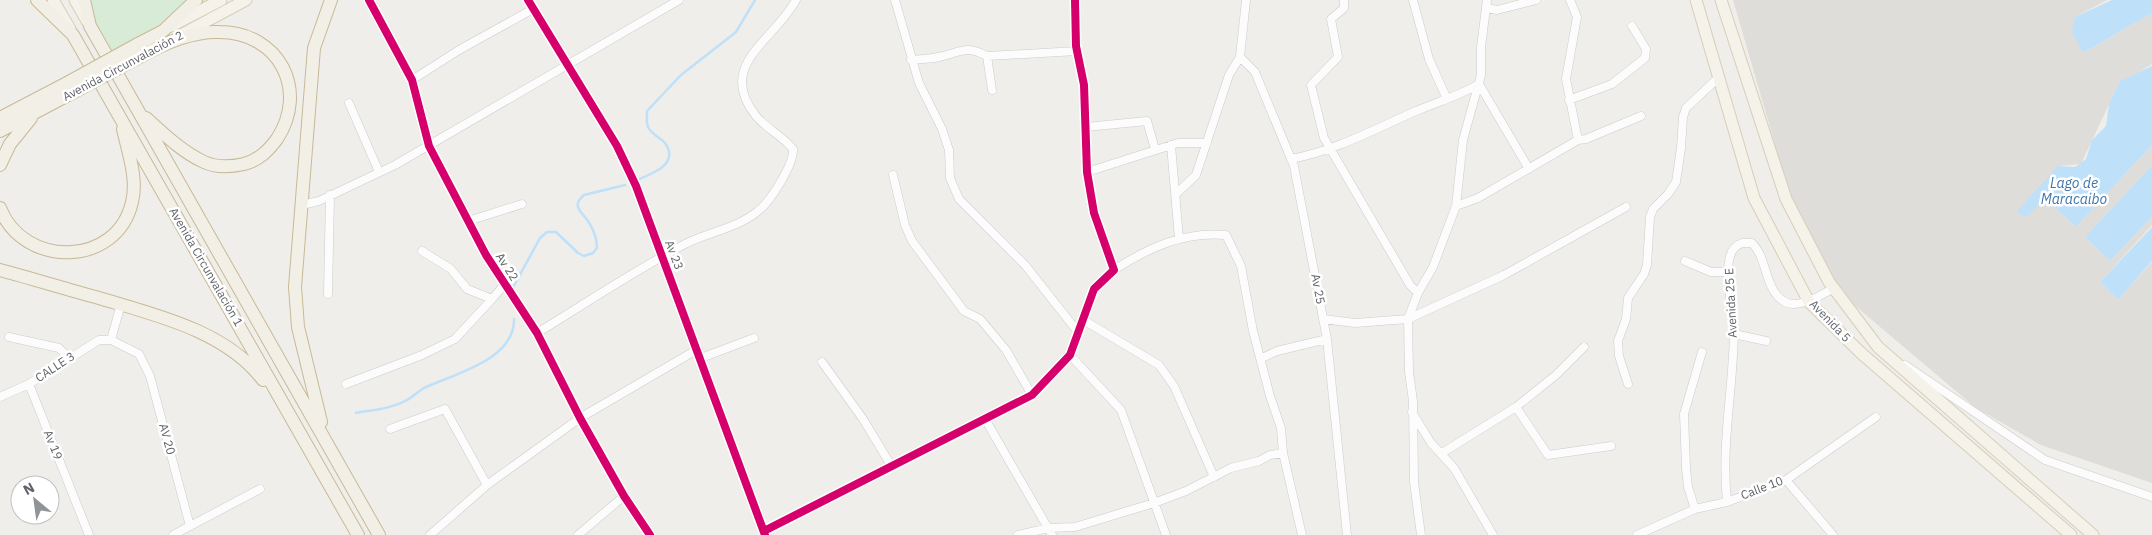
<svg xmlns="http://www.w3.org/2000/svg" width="2152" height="535" font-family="'IBM Plex Sans',sans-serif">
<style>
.industrial{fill:#dfddda}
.green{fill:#d8ebd6}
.water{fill:#bfe0f9}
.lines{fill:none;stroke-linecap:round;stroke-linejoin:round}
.stream{stroke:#bfe0f9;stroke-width:2.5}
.minor-casing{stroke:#cbcccc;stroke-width:9}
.primary-casing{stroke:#d7ceb8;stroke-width:13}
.trunk-casing{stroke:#c8b996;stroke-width:14}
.minor{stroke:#fdfcfc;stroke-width:8}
.primary{stroke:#f4f2e9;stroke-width:11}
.trunk{stroke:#f2f0e6;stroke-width:12}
.trunk-bridge-casing{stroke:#c8b996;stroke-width:14;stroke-linecap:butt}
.trunk-bridge{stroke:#f2f0e6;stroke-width:12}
.cycleway-casing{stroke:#fff;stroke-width:11}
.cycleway{stroke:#d6006c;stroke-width:8}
.labels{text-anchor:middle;stroke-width:5;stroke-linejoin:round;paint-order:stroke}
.street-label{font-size:12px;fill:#5f6368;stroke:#fff}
.water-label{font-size:14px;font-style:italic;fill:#4174aa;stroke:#fff}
</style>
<rect width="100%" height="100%" fill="#efeeea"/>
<path class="industrial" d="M1733,0H2107L2075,17L2083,53L2152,13V64L2118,85L2081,164L2058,166L2025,218L2044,197L2076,227L2152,145V165L2085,237L2110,261L2152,217V225L2100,282L2118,300L2152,262V483L2041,445L1976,408L1853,304L1835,281L1790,196Z"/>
<path class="green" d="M75,0H221L109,60Z"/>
<path class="water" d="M2112,0H2152V13L2083,53L2072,32L2075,17Z
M2152,66V145L2076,227L2045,198L2025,218L2017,211L2058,166L2075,167L2086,159L2092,140L2106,126L2109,104L2118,85L2122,80Z
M2152,165V217L2110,261L2085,237Z
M2152,227V261L2118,300L2100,282Z"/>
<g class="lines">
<path class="stream" d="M637,180C652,174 680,164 665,143C660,137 652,135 648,127C646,122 647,116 647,111L681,75L736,32L755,0
M511,291L540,238L547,232H556L578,253L584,256L593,253L597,248C597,238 594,230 588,221C581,211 571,206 584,195L625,185
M356,413C372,410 390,409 405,401C412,398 417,392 424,388C454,374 515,360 514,319"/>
<defs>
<path id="minor" d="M369,0L412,80L429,146L486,255L537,333L580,418L624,496L650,535
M528,0L617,146L636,186L765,535
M895,0L919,83L942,129L949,150L950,178L959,199L1025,265L1078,332
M1344,0V8L1331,19L1338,57L1311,85L1324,138L1410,285L1418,293
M1413,0L1429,59L1447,99
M1570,0L1577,17L1566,79L1578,140
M1486,8L1497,10L1536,0
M1240,57L1255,72L1294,166L1327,339L1347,535
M911,60C920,59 930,59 939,57C960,53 965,44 987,56
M412,80L459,50L533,9
M992,90L987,56L1077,51
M1569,100L1612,84L1645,58L1646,49L1632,26
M349,103L379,172
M1086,127L1147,121L1155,149
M1171,145L1179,239
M1291,159C1335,151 1375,129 1416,111C1437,102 1459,96 1479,84L1529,169
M1087,172L1178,143H1207
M893,175L905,225L912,241L964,311L980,319L1006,350L1032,395
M1176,194L1196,175L1229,75L1240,57L1246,0
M302,205L319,201L395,165L679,0
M1456,206L1478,198L1578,140L1586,139L1641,116
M468,221L522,204
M422,251L451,269L467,289L492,299L505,284
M1685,261L1711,272H1728
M1114,270C1148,248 1184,231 1226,235L1241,266L1253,331L1270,396L1281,428L1283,453L1302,535
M328,294L330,195
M1323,319L1355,323L1408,319L1504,275L1626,207
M1085,321L1159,365L1174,386L1214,477
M537,333C586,303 634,271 685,244C708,232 738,228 758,211C771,201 794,164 793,149C782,136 766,128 756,116C715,65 775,40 796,0
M1734,334L1766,341
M9,337L59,348L69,358
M111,340L121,304
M1070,355L1121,410L1166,535
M701,358L754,338
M1262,358L1277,351L1327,339
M822,362L863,419L892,467
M1905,365L2045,460L2152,497
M29,384L89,535
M346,384L422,355L455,339L492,299
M1628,384L1619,356L1618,341L1626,319L1628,298L1644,274L1647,265L1650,217L1653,209L1668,194L1676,182L1681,148L1683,117L1686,108L1718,78
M0,397L29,384L99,340H111L139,354L150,376L190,526
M1516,407L1548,455L1611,446
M1412,412L1431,443L1454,468L1493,535
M985,419L1052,535
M390,429L445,409L487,485
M1442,453L1516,407L1556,375L1584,347
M1786,480L1833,535
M1727,502C1721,445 1733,390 1734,333C1734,311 1725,281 1729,261C1730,253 1734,246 1742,243H1752C1761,252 1763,263 1767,275C1780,318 1804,305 1834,288
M1695,509L1688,487L1686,468L1684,414L1702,352
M764,531L1032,395L1070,355L1094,289L1114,270L1094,213L1087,172L1084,85L1076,46L1075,0
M173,535L260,489
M430,535L487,485L580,418L698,349
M578,535L624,496
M1018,535L1049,528L1075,527L1154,503L1186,491L1231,468L1259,461L1270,455L1283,453
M1421,535L1414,482L1413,401L1409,372L1408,319L1418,293L1433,267L1456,206L1463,140L1481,75V47L1487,0
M1637,535L1695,509L1727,502L1786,480L1876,417"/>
<path id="primary" d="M53,0L70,29
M75,0L87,21
M1696,0L1754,198L1809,302L1861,353L2071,535
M1721,0L1786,199L1829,282L1878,347L2093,535
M171,26L221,0
M179,36L246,0"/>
<path id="trunk" d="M37,0L73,35L358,535
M84,0L90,26L379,535
M138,44L163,31L196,0
M143,55C165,43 194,31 219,32C279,32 309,90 277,139C268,151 259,160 244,164C231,167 217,168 204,162C182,152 164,134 146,118
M0,118L67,83
M0,131L72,93
M0,165L10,144L31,118
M0,208C23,268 117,268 132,202C138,179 128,152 123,129
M0,270C33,279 66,289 99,298C156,315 226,331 263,380
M321,422L298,327L295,287L314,48L331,0"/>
</defs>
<use href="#minor" class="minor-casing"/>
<use href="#primary" class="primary-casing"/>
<use href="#trunk" class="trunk-casing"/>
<use href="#minor" class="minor"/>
<use href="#primary" class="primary"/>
<use href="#trunk" class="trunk"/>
<defs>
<path id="trunk-bridge" d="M67,83L138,44
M72,93L143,55"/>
</defs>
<use href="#trunk-bridge" class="trunk-bridge-casing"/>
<use href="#trunk-bridge" class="trunk-bridge"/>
<defs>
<path id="cycleway" d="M369,0L412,80L429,146L486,255L537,333L580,418L624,496L650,535
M528,0L617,146L636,186L765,535
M764,531L1032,395L1070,355L1094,289L1114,270L1094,213L1087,172L1084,85L1076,46L1075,0"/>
</defs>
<use href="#cycleway" class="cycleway-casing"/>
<use href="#cycleway" class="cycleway"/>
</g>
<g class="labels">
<g class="street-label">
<text transform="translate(123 66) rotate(-28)" y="4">Avenida Circunvalación 2</text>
<text transform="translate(674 255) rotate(69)" y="4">Av 23</text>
<text transform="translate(206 267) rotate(60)" y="4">Avenida Circunvalación 1</text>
<text transform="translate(507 267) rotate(57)" y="4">Av 22</text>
<text transform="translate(1318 289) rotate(79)" y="4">Av 25</text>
<text transform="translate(1731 303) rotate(-93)" y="4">Avenida 25 E</text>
<text transform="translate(1830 321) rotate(46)" y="4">Avenida 5</text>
<text transform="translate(55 367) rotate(-33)" y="4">CALLE 3</text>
<text transform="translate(167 439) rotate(75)" y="4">AV 20</text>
<text transform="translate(53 445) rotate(68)" y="4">Av 19</text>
<text transform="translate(1762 488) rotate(-21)" y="4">Calle 10</text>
</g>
<g class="water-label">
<text x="2074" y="188">Lago de<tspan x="2074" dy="16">Maracaibo</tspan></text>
</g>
</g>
<g transform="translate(35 500) rotate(331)"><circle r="24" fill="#ffffff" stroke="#bfc1c3"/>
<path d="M0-4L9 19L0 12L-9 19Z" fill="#919496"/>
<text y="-8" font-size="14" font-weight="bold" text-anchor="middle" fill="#5f6368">N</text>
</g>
</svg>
